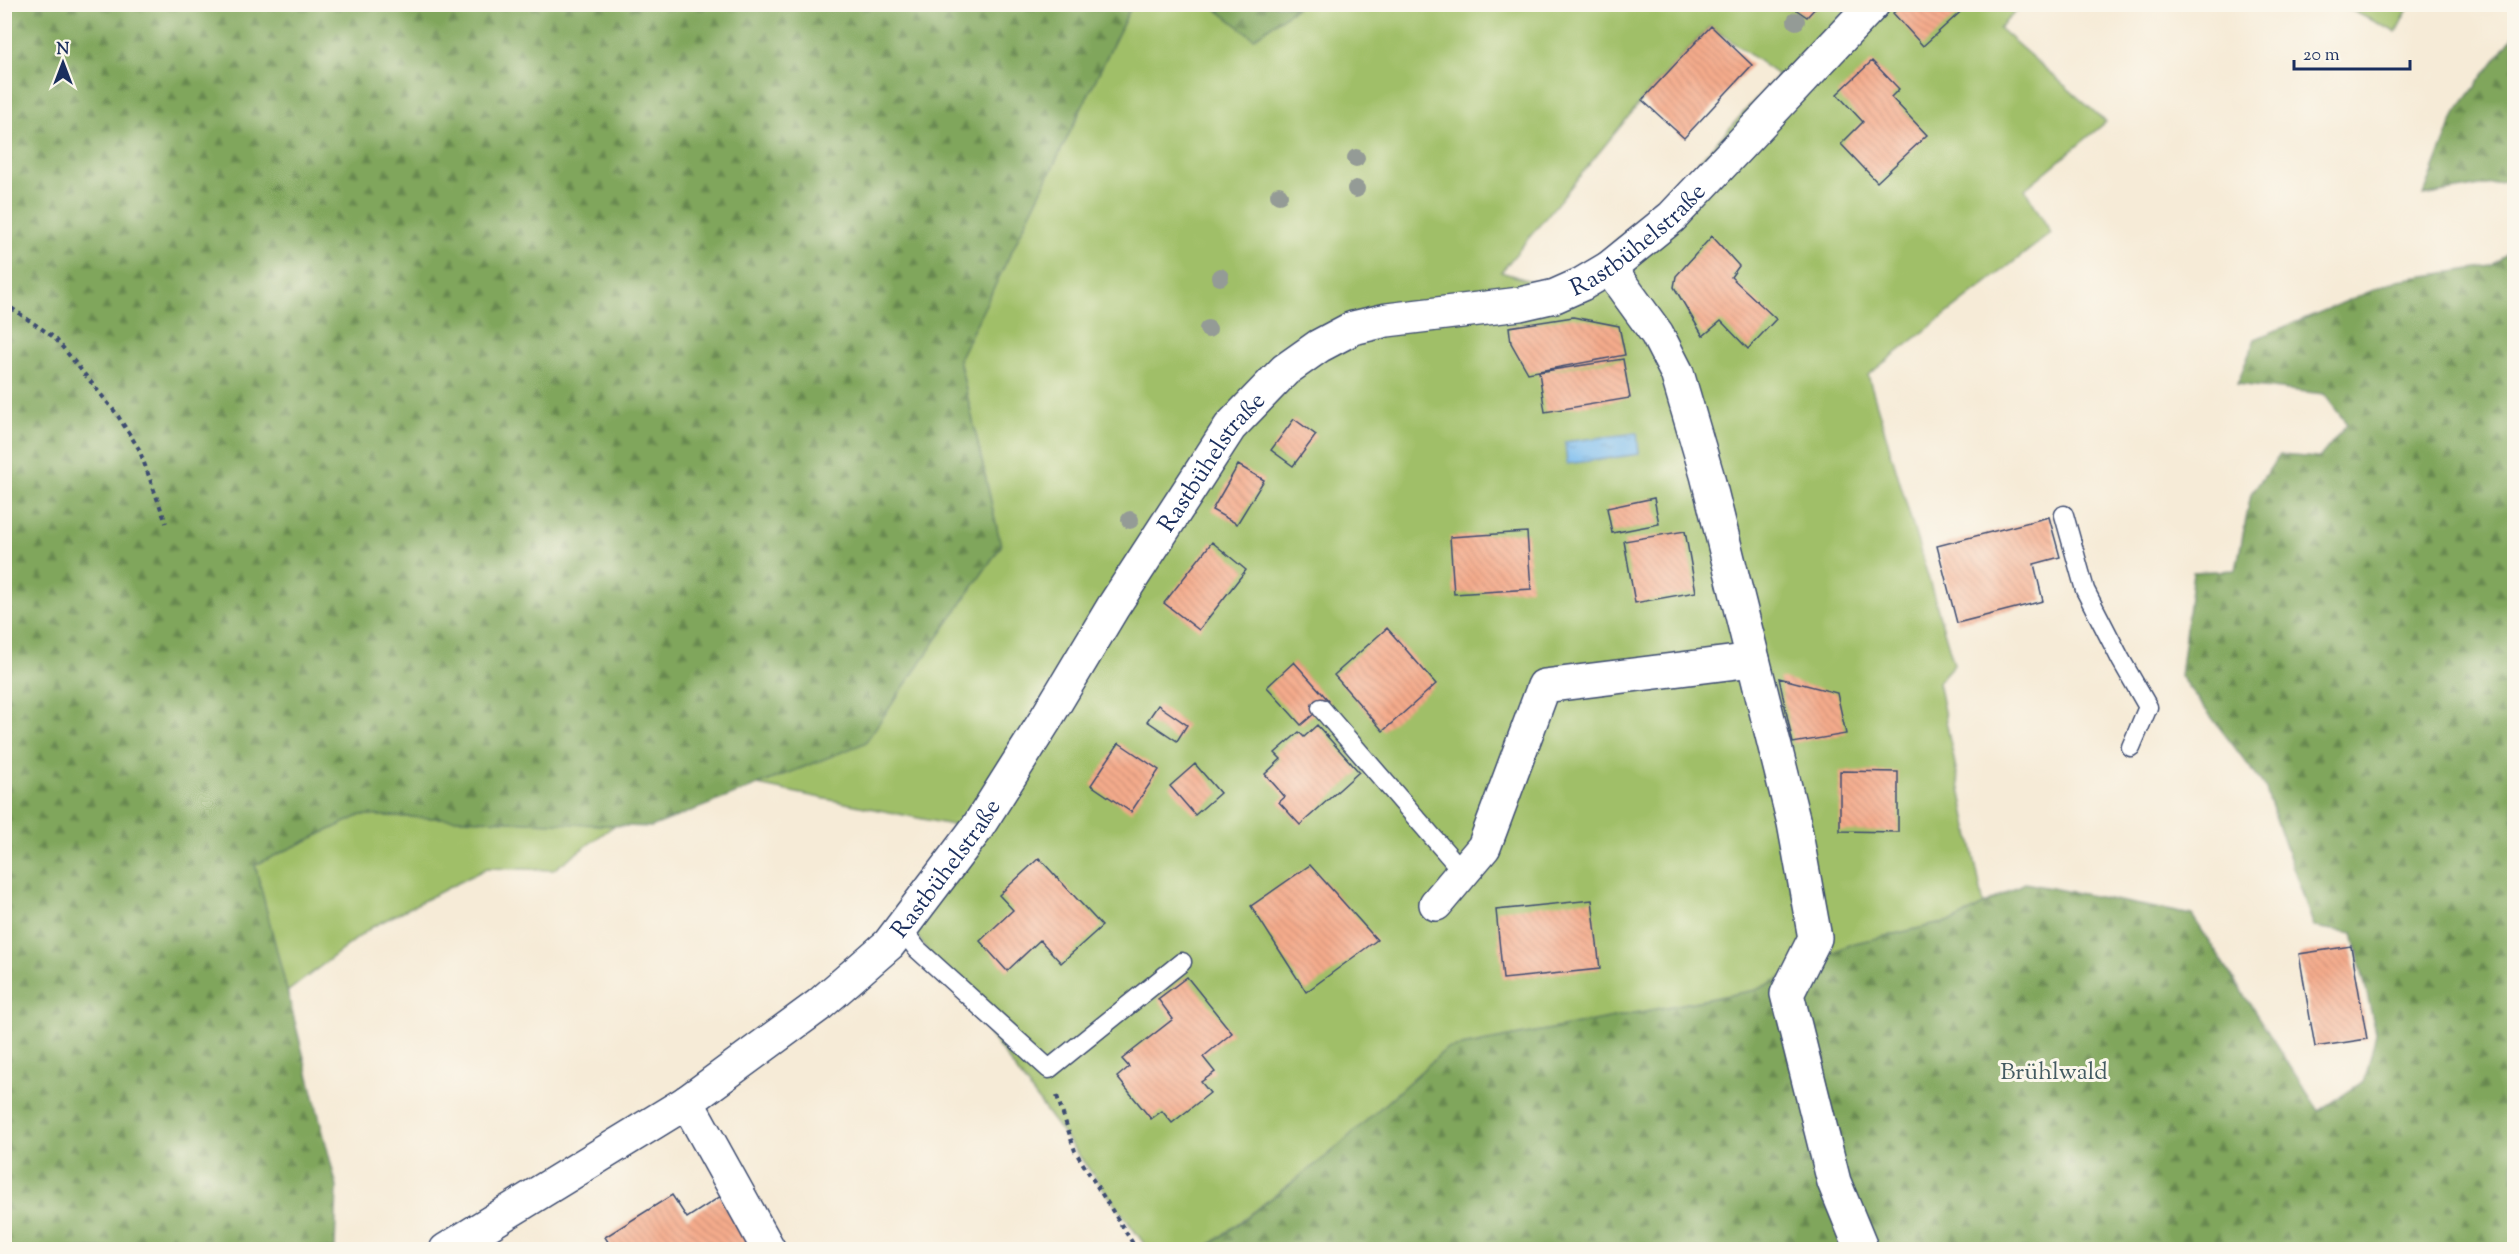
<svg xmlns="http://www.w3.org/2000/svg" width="2519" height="1254" font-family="'Sorts Mill Goudy',serif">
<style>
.grass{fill:#a0bf67;stroke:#5e7762;stroke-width:1.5;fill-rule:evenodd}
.forest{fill:url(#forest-firs);stroke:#4e6a5d;stroke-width:1.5}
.water{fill:url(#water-ripples);stroke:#4a76a6;stroke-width:1.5}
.building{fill:url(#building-back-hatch)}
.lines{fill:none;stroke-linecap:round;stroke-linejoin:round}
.service-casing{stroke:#3c4b70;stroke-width:21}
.minor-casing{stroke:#3c4b70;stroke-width:36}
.path{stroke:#3c4b70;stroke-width:4;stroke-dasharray:4.5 4.5;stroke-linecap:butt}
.service{stroke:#fff;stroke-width:18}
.minor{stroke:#fff;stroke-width:33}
.tree{fill:#949b96}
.labels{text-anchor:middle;stroke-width:6;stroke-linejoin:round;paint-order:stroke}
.street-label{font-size:24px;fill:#1b2f5e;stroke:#fbf7ec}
.park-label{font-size:24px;fill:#435a61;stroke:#fbf7ec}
</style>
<defs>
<pattern id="forest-firs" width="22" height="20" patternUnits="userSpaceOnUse" patternTransform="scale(1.5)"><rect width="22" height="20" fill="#80a65c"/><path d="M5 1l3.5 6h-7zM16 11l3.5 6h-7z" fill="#68884f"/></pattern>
<pattern id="water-ripples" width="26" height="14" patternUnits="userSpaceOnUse" patternTransform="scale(1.5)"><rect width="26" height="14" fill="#79bcef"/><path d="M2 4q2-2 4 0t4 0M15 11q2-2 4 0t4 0" fill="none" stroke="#6299c5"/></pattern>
<pattern id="building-back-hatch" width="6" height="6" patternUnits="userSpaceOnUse" patternTransform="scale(1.5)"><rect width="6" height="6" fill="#f4ab8b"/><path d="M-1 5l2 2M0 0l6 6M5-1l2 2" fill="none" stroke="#d1937a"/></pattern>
</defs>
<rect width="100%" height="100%" fill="#fbf7ec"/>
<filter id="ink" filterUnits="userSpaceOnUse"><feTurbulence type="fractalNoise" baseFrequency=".0167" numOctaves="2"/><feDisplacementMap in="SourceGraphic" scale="12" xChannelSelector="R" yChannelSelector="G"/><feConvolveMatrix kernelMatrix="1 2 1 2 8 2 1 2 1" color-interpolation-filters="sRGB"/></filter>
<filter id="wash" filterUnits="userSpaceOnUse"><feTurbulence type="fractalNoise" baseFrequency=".008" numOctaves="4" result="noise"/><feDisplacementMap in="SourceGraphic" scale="24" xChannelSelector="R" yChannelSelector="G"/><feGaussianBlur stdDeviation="1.35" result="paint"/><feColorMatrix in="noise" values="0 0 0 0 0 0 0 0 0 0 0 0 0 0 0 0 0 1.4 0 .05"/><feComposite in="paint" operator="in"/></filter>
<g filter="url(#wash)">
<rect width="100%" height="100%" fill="#f6ebd7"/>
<path class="grass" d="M1300,4L2023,5L1999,28L2106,122L2025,189L2051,233L1868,375L1954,664L1938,682L1984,905L1955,920L1851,944L1756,990L1446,1049L1328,1155L1204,1249H1148L896,908L957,826L758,785L865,743L1001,546L959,359L1132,5H1211L1254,38ZM1710,26L1778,75L1674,189L1582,271L1537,283L1501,272L1642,100Z
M2340,5L2410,4V5L2396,32Z
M361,815L615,825L553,870L487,868L372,927L287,992L255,865Z"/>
<path class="forest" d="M5,4L1132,5L959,359L1001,546L865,743L651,827L361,815L255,865L337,1187L335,1249H5Z
M1211,5H1300L1254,38Z
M2514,35V180L2423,196L2456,112Z
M2514,248V1249L1204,1250L1328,1155L1446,1049L1756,990L1851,944L1955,920L2025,883L2192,915L2319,1111L2365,1080L2376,1033L2353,933L2314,927L2265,787L2180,676L2193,572L2236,570L2251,494L2280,455L2319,458L2347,424L2324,394L2237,384L2255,339L2398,280L2491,266Z"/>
<path class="water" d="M1637,433L1639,454L1567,464L1565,442Z"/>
<g id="blocks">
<path class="building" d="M1788,4H1819L1807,17Z
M1903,4H1969L1923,46L1893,13Z
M1711,26L1752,65L1684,138L1642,100Z
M1872,61L1899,89L1891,97L1927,135L1877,182L1841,144L1863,122L1837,94Z
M1712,236L1739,266L1731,277L1776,319L1748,349L1721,321L1703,336L1674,287L1676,276Z
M1573,317L1619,326L1625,355L1528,373L1511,343L1509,327Z
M1623,359L1630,398L1545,412L1539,372Z
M1294,419L1316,435L1293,466L1271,450Z
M1238,465L1264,480L1237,524L1212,510Z
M1654,498L1659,524L1612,533L1607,508Z
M2049,517L2060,557L2034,564L2043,601L1957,623L1937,546Z
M1685,531L1696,592L1635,603L1624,541Z
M1527,532L1531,589L1454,594L1450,537Z
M1212,542L1246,570L1199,630L1164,603Z
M1387,628L1436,684L1383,731L1334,675Z
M1294,662L1329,701L1301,725L1267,687Z
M1779,678L1837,693L1846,734L1793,743Z
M1158,705L1187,725L1177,741L1147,721Z
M1317,725L1359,772L1300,825L1279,802L1285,797L1265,774L1281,759L1275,753L1299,732L1304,737Z
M1119,743L1159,770L1131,812L1091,785Z
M1195,764L1220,793L1195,815L1170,786Z
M1840,771L1898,772V832L1840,831Z
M1039,858L1102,926L1061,963L1040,940L1007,971L980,941L1013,910L999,895Z
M1310,865L1377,940L1306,992L1251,906Z
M1592,900L1600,969L1503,979L1496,910Z
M2351,946L2367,1039L2315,1047L2299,954Z
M1187,977L1232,1033L1203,1057L1215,1072L1201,1082L1210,1093L1172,1123L1162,1111L1151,1119L1117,1077L1129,1067L1122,1059L1173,1019L1158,999Z
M672,1195L687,1218L721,1196L751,1243L740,1250H613L605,1237Z"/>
</g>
</g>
<g filter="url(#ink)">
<use href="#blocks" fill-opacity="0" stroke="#3c4b70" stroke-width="1.5"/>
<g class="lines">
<defs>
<path id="service" d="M2064,515L2085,590L2121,660L2148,707L2131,747
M1321,708L1463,872
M902,929L917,949L1049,1069L1182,962"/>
<g id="minor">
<path d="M1609,268L1657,334L1677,373L1707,475L1794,823L1815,938L1787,994L1834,1182L1862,1250"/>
<path d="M1436,904L1484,847L1544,686L1753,660"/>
<path d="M687,1102L769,1250"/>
<path id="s1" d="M446,1250L687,1102L819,1005L889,944L977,828L1044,722L1113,607L1230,427L1285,370L1319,346L1353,328L1387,320L1520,304L1555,296L1582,284L1609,268L1672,217L1873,4"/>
</g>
</defs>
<use href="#service" class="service-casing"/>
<use href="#minor" class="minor-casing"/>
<path class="path" d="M4,303L55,338L116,413L139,449L166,523
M1057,1096L1075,1151L1132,1242L1134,1250"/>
<use href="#service" class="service"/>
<use href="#minor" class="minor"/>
</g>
<g class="tree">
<circle cx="1796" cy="21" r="9"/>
<circle cx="1356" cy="158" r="9"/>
<circle cx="1356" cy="189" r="9"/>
<circle cx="1279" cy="195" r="9"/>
<circle cx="1220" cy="277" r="9"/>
<circle cx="1208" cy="329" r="9"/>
<circle cx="1130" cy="520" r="9"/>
</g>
</g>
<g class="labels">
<g class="street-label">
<text dy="8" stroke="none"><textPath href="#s1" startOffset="1624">Rastbühelstraße</textPath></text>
<text dy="8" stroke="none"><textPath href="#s1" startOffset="1120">Rastbühelstraße</textPath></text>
<text dy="8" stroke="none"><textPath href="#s1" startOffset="634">Rastbühelstraße</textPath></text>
</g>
<g class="park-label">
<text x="2054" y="1079">Brühlwald</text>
</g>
</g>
<rect width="2519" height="1254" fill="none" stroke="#fbf7ec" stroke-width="24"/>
<g transform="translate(63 63)" stroke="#fbf7ec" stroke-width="4.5" paint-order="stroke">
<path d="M0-4.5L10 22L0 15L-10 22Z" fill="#1b2f5e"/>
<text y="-9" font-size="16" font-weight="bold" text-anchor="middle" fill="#1b2f5e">N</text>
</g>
<path d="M2294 60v9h116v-9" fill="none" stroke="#1b2f5e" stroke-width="3"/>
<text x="2303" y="60" font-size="18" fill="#1b2f5e" stroke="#fbf7ec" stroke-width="4.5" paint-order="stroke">20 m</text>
</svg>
